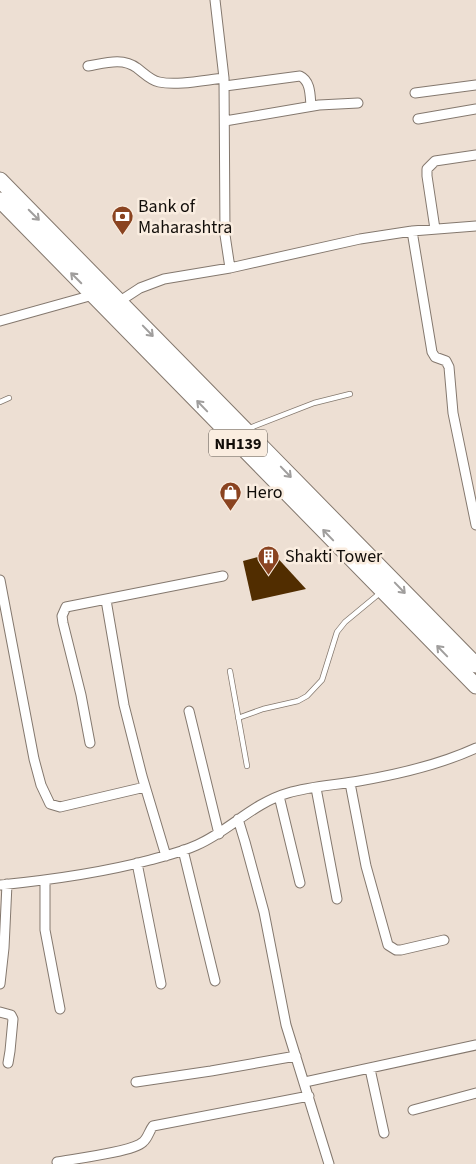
<svg xmlns="http://www.w3.org/2000/svg" width="476" height="1164" font-family="'Source Sans 3',sans-serif">
<style>
.building{fill:#512d00}
.lines{fill:none;stroke-linecap:round;stroke-linejoin:round}
.service-casing{stroke:#84786e;stroke-width:6}
.minor-casing{stroke:#84786e;stroke-width:11}
.trunk-casing{stroke:#84786e;stroke-width:17}
.service{stroke:#fff;stroke-width:4.5}
.minor{stroke:#fff;stroke-width:9}
.trunk{stroke:#fff;stroke-width:15}
.oneway{stroke:#a09e9d}
.labels{text-anchor:middle;stroke-width:5;stroke-linejoin:round;paint-order:stroke}
.shield{fill:#faede0;stroke:#57504a;stroke-width:1}
.shield-label{font-size:16px;font-weight:bold;fill:#110d09}
.poi-label{font-size:18px;fill:#110d09;stroke:#faede0;text-anchor:start}
</style>
<rect width="100%" height="100%" fill="#eddfd3"/>
<path class="building" d="M273,553L306,589L252,601L243,561Z"/>
<g class="lines">
<defs>
<path id="service" d="M0,402L9,398
M247,429L314,403L350,394
M230,671L247,766
M238,718L263,709L298,701L307,696L322,680L337,632L345,622L380,593"/>
<path id="minor" d="M215,0L224,78L225,235L230,268
M88,66C105,63 123,57 137,68C144,73 150,80 159,82C177,86 205,80 224,78
M225,86L300,76C311,81 310,96 311,106
M415,93L476,85
M418,119L476,109
M225,121L319,105L358,103
M435,229L427,176V169L435,161L476,155
M412,231L432,352L435,357L446,361L449,367L453,413L476,525
M117,303L140,288L164,279L230,268L360,239L412,231L476,226
M0,321L93,295
M0,580L34,759L41,785L50,804L60,807L145,787
M106,600L124,705L142,776L166,856
M189,711L219,834
M90,743L81,695L63,623L62,616L66,607L223,576
M350,783L366,866L388,945L396,950H401L444,940
M316,788L337,899
M279,796L300,883
M238,819L245,842L264,912L286,1025L329,1164
M183,850L215,981
M137,863L161,984
M45,880V930L60,1009
M0,885C50,880 101,873 150,860C165,856 182,852 197,845C229,831 253,803 288,793C311,786 336,785 359,781C400,774 439,765 476,748
M0,984L4,948L7,884
M0,1012L11,1015L13,1019L10,1051L8,1063
M370,1069L384,1133
M136,1082L211,1071L296,1056
M305,1082L476,1045
M413,1110L476,1093
M57,1162C73,1159 133,1152 143,1142C148,1138 149,1131 153,1126L309,1096"/>
<path id="trunk" d="M0,180L476,665
M0,200L476,686"/>
</defs>
<use href="#service" class="service-casing"/>
<use href="#minor" class="minor-casing"/>
<use href="#trunk" class="trunk-casing"/>
<use href="#service" class="service"/>
<use href="#minor" class="minor"/>
<use href="#trunk" class="trunk"/>
</g>
<defs><path id="oneway-shaft" d="M-6 0H5M1.5-3L5.5 0L1.5 3" fill="none" stroke-width="1.6" stroke-linecap="round" stroke-linejoin="round" transform="scale(1.25)"/></defs>
<g class="oneway">
<use href="#oneway-shaft" transform="translate(34 215) rotate(45)"/>
<use href="#oneway-shaft" transform="translate(76 278) rotate(-135)"/>
<use href="#oneway-shaft" transform="translate(148 331) rotate(46)"/>
<use href="#oneway-shaft" transform="translate(202 406) rotate(-134)"/>
<use href="#oneway-shaft" transform="translate(286 472) rotate(46)"/>
<use href="#oneway-shaft" transform="translate(328 535) rotate(-134)"/>
<use href="#oneway-shaft" transform="translate(400 588) rotate(46)"/>
<use href="#oneway-shaft" transform="translate(442 651) rotate(-134)"/>
</g>
<defs>
<symbol id="bank-pin" viewBox="-11 -11 22 30"><path d="M0 17L-7.5 6A9.5 9.5 0 1 1 7.5 6Z" fill="#8a4320" stroke="#faede0"/><path d="M-6-4H6V4H-6ZM0-2.3a2.3 2.3 0 1 0 0 4.6a2.3 2.3 0 1 0 0-4.6Z" fill="#fff"/></symbol>
<symbol id="shop-pin" viewBox="-11 -11 22 30"><path d="M0 17L-7.5 6A9.5 9.5 0 1 1 7.5 6Z" fill="#8a4320" stroke="#faede0"/><path d="M-5-2.5h2.3a2.7 3.5 0 0 1 5.4 0H5L5.5 6h-11ZM-1.5-2.5h3a1.5 2.3 0 0 0-3 0Z" fill="#fff"/></symbol>
<symbol id="building-pin" viewBox="-11 -11 22 30"><path d="M0 17L-7.5 6A9.5 9.5 0 1 1 7.5 6Z" fill="#8a4320" stroke="#faede0"/><path d="M-4-6H4V6H1V3H-1V6H-4ZM-2.5-4.3h1.7v1.8h-1.7ZM.8-4.3h1.7v1.8H.8ZM-2.5-1h1.7V.8h-1.7ZM.8-1h1.7V.8H.8Z" fill="#fff"/></symbol>
</defs>
<g fill-rule="evenodd">
<use href="#bank-pin" x="110" y="204" width="25" height="34"/>
<use href="#shop-pin" x="218" y="480" width="25" height="34"/>
<use href="#building-pin" x="256" y="544" width="25" height="34"/>
</g>
<g class="labels">
<rect class="shield" x="209" y="429.5" width="58" height="27" rx="4"/>
<g class="shield-label">
<text x="238" y="449">NH139</text>
</g>
<g class="poi-label">
<text x="138" y="212">Bank of<tspan x="138" dy="21">Maharashtra</tspan></text>
<text x="246" y="498">Hero</text>
<text x="285" y="562">Shakti Tower</text>
</g>
</g>
</svg>
